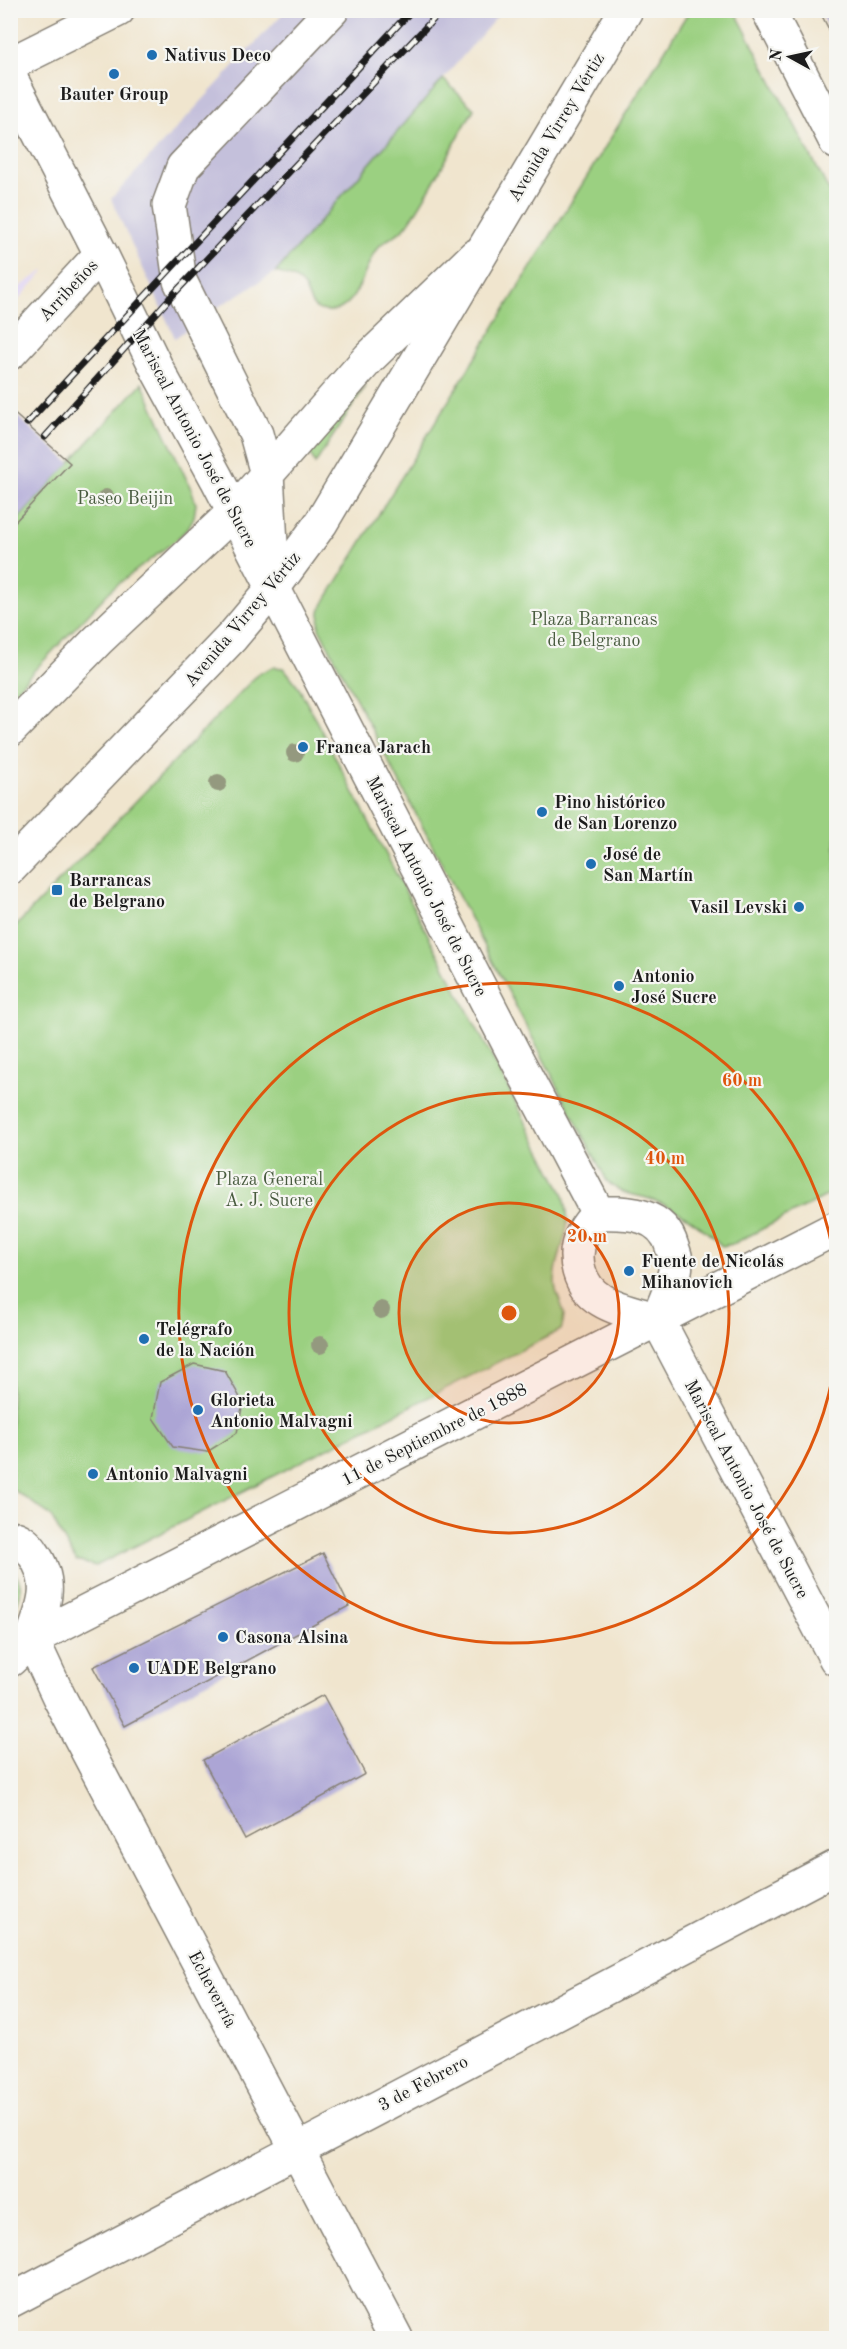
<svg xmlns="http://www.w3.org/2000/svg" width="847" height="2349" font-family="'Old Standard TT',serif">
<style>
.built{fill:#e0d4f4}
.industrial{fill:#c4c0db}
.green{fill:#9bd081;stroke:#5c764e;stroke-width:1.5}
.building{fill:#aca5d5}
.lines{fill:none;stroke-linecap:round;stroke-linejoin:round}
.minor-casing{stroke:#868075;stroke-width:36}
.major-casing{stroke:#868075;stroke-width:36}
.minor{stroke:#fff;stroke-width:33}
.major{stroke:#fff;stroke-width:33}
.rail-casing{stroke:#1c1c1c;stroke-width:7}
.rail{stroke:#f6f6f2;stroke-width:4.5;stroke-dasharray:14;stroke-linecap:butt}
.tree{fill:#94997f}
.ring{fill:none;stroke:#de560d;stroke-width:3}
.poi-dot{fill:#1f6fb2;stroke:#f6f6f2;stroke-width:2}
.labels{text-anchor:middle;stroke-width:4.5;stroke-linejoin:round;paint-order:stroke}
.poi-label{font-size:18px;font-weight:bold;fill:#1c1c1c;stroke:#f6f6f2;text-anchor:start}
.street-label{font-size:18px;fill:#1c1c1c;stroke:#f6f6f2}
.park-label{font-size:18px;fill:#485b3f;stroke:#f6f6f2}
.centre{fill:#de560d;stroke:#f6f6f2;stroke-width:3}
.ring-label{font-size:18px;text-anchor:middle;font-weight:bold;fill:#de560d;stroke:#f6f6f2;stroke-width:4.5;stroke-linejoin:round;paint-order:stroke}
</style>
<rect width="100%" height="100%" fill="#f6f6f2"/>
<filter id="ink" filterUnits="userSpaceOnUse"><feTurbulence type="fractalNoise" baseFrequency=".0167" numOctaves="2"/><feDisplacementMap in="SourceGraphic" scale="12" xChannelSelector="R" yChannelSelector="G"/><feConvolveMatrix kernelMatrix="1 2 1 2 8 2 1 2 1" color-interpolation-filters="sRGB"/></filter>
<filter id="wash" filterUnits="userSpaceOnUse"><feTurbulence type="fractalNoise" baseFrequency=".008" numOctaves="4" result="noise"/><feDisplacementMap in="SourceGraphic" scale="24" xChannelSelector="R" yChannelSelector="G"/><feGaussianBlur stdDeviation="1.35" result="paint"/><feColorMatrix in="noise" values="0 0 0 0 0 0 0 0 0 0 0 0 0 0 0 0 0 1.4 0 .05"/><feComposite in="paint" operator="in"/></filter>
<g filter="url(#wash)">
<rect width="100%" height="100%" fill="#f0e5ce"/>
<path class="built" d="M46,269L11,308V293Z"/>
<path class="industrial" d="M285,11H502L276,272L218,307L175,338L111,199Z"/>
<path class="green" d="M689,11H735L836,204V1191L733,1244L722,1246C702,1226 680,1210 653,1200C632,1192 625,1198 607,1181L319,628L320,611L327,598Z
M443,79L474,109C452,146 432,190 407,225C400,236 384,238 376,250C363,269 357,314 327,311C309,310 311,299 304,287C298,278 285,275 276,272Z
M142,383L192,491L196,504L194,517L188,528L176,540L113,588L11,695V527Z
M366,385L315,464L307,448Z
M273,667L284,668L298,686L564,1195C566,1206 569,1216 567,1227C564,1246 555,1262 555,1282C555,1302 570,1306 561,1330L96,1566L76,1561L50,1515L11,1488V931L258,674Z
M10,1568C25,1581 23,1598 11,1611Z"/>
<g id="blocks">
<path class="building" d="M823,10H836V43L820,12Z
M10,410L70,463L10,527Z
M194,1364L225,1371L243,1403L237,1433L207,1452L173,1447L153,1418L160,1382Z
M323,1553L349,1606L125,1726L93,1667Z
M323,1695L365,1774L245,1839L203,1760Z"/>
</g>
</g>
<g filter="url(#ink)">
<use href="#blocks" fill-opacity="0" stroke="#868075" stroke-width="1.5"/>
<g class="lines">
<defs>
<path id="minor" d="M768,10L836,142
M10,64L118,10
M10,77L101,254L158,371L217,479L513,1052L598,1213
M10,353L101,254
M273,579L267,474L256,434L180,281L169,205L183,167L332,10
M10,730L98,640L233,513L369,358L475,256
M598,1213C593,1219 585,1227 582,1235C571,1257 579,1287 601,1300C617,1310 640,1314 658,1320L836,1659
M598,1213C628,1212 663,1213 672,1247C674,1252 676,1257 676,1261C676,1281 664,1302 658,1320
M10,1537C20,1538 28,1545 33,1553C55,1584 43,1607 32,1639L59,1697L396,2338
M10,1660L32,1639L836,1228
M10,2301L836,1867"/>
<path id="major" d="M10,868L232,637L274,587L321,523L626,10"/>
</defs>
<use href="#minor" class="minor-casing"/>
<use href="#major" class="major-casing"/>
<use href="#minor" class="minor"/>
<use href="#major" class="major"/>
<defs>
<path id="rail" d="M27,423L412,10
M45,437L169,299L442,10"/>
</defs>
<use href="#rail" class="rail-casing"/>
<use href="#rail" class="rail"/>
</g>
<g class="tree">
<circle cx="106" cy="498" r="9"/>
<circle cx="295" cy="753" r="9"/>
<circle cx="218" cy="783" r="9"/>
<circle cx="381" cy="1310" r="9"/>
<circle cx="320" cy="1345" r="9"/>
</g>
</g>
<circle cx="509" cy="1313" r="110" fill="#de560d" fill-opacity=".12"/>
<g class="ring">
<circle cx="509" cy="1313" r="110"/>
<circle cx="509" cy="1313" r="220"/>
<path d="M836 1356A330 330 0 1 1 836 1270"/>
</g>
<g class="poi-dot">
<circle cx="152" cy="55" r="6"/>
<circle cx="114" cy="74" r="6"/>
<circle cx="303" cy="747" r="6"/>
<circle cx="542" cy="812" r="6"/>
<circle cx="591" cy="864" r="6"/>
<rect x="51" y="884" width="12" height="12" rx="3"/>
<circle cx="799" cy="907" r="6"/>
<circle cx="619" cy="986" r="6"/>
<circle cx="629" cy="1271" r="6"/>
<circle cx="144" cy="1339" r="6"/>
<circle cx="198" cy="1410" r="6"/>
<circle cx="93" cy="1474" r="6"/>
<circle cx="223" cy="1637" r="6"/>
<circle cx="134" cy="1668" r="6"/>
</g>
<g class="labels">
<g class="poi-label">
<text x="164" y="61">Nativus Deco</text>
<text x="114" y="100" text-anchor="middle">Bauter Group</text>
<text x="315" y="753">Franca Jarach</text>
<text x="554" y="808">Pino histórico<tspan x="554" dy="21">de San Lorenzo</tspan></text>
<text x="603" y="860">José de<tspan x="603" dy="21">San Martín</tspan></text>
<text x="69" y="886">Barrancas<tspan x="69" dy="21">de Belgrano</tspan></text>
<text x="787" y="913" text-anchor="end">Vasil Levski</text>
<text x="631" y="982">Antonio<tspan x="631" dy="21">José Sucre</tspan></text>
<text x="641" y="1267">Fuente de Nicolás<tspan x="641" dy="21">Mihanovich</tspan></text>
<text x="156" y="1335">Telégrafo<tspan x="156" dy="21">de la Nación</tspan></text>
<text x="210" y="1406">Glorieta<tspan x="210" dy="21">Antonio Malvagni</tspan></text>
<text x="105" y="1480">Antonio Malvagni</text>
<text x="235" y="1643">Casona Alsina</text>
<text x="146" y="1674">UADE Belgrano</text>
</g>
<g class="street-label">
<text transform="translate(556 127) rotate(-59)" y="6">Avenida Virrey Vértiz</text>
<text transform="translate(68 290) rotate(-47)" y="6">Arribeños</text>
<text transform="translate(195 438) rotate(62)" y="6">Mariscal Antonio José de Sucre</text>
<text transform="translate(242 619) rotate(-50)" y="6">Avenida Virrey Vértiz</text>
<text transform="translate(427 886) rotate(63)" y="6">Mariscal Antonio José de Sucre</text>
<text transform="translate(434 1434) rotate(-27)" y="6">11 de Septiembre de 1888</text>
<text transform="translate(747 1489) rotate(62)" y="6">Mariscal Antonio José de Sucre</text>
<text transform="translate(213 1989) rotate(62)" y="6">Echeverría</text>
<text transform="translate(423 2083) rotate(-28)" y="6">3 de Febrero</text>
</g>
<g class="park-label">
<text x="125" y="504">Paseo Beijin</text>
<text x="594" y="625">Plaza Barrancas<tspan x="594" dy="21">de Belgrano</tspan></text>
<text x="269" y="1185">Plaza General<tspan x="269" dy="21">A. J. Sucre</tspan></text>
</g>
</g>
<circle cx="509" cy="1313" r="9" class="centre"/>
<g class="ring-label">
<text x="742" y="1086">60 m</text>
<text x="665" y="1164">40 m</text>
<text x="587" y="1242">20 m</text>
</g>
<rect width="847" height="2349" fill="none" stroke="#f6f6f2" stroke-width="36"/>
<g transform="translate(790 57) rotate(278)" stroke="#f6f6f2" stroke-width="4.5" paint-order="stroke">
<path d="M0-4.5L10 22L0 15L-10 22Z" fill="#1c1c1c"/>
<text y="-9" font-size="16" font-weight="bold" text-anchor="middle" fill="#1c1c1c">N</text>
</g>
</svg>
